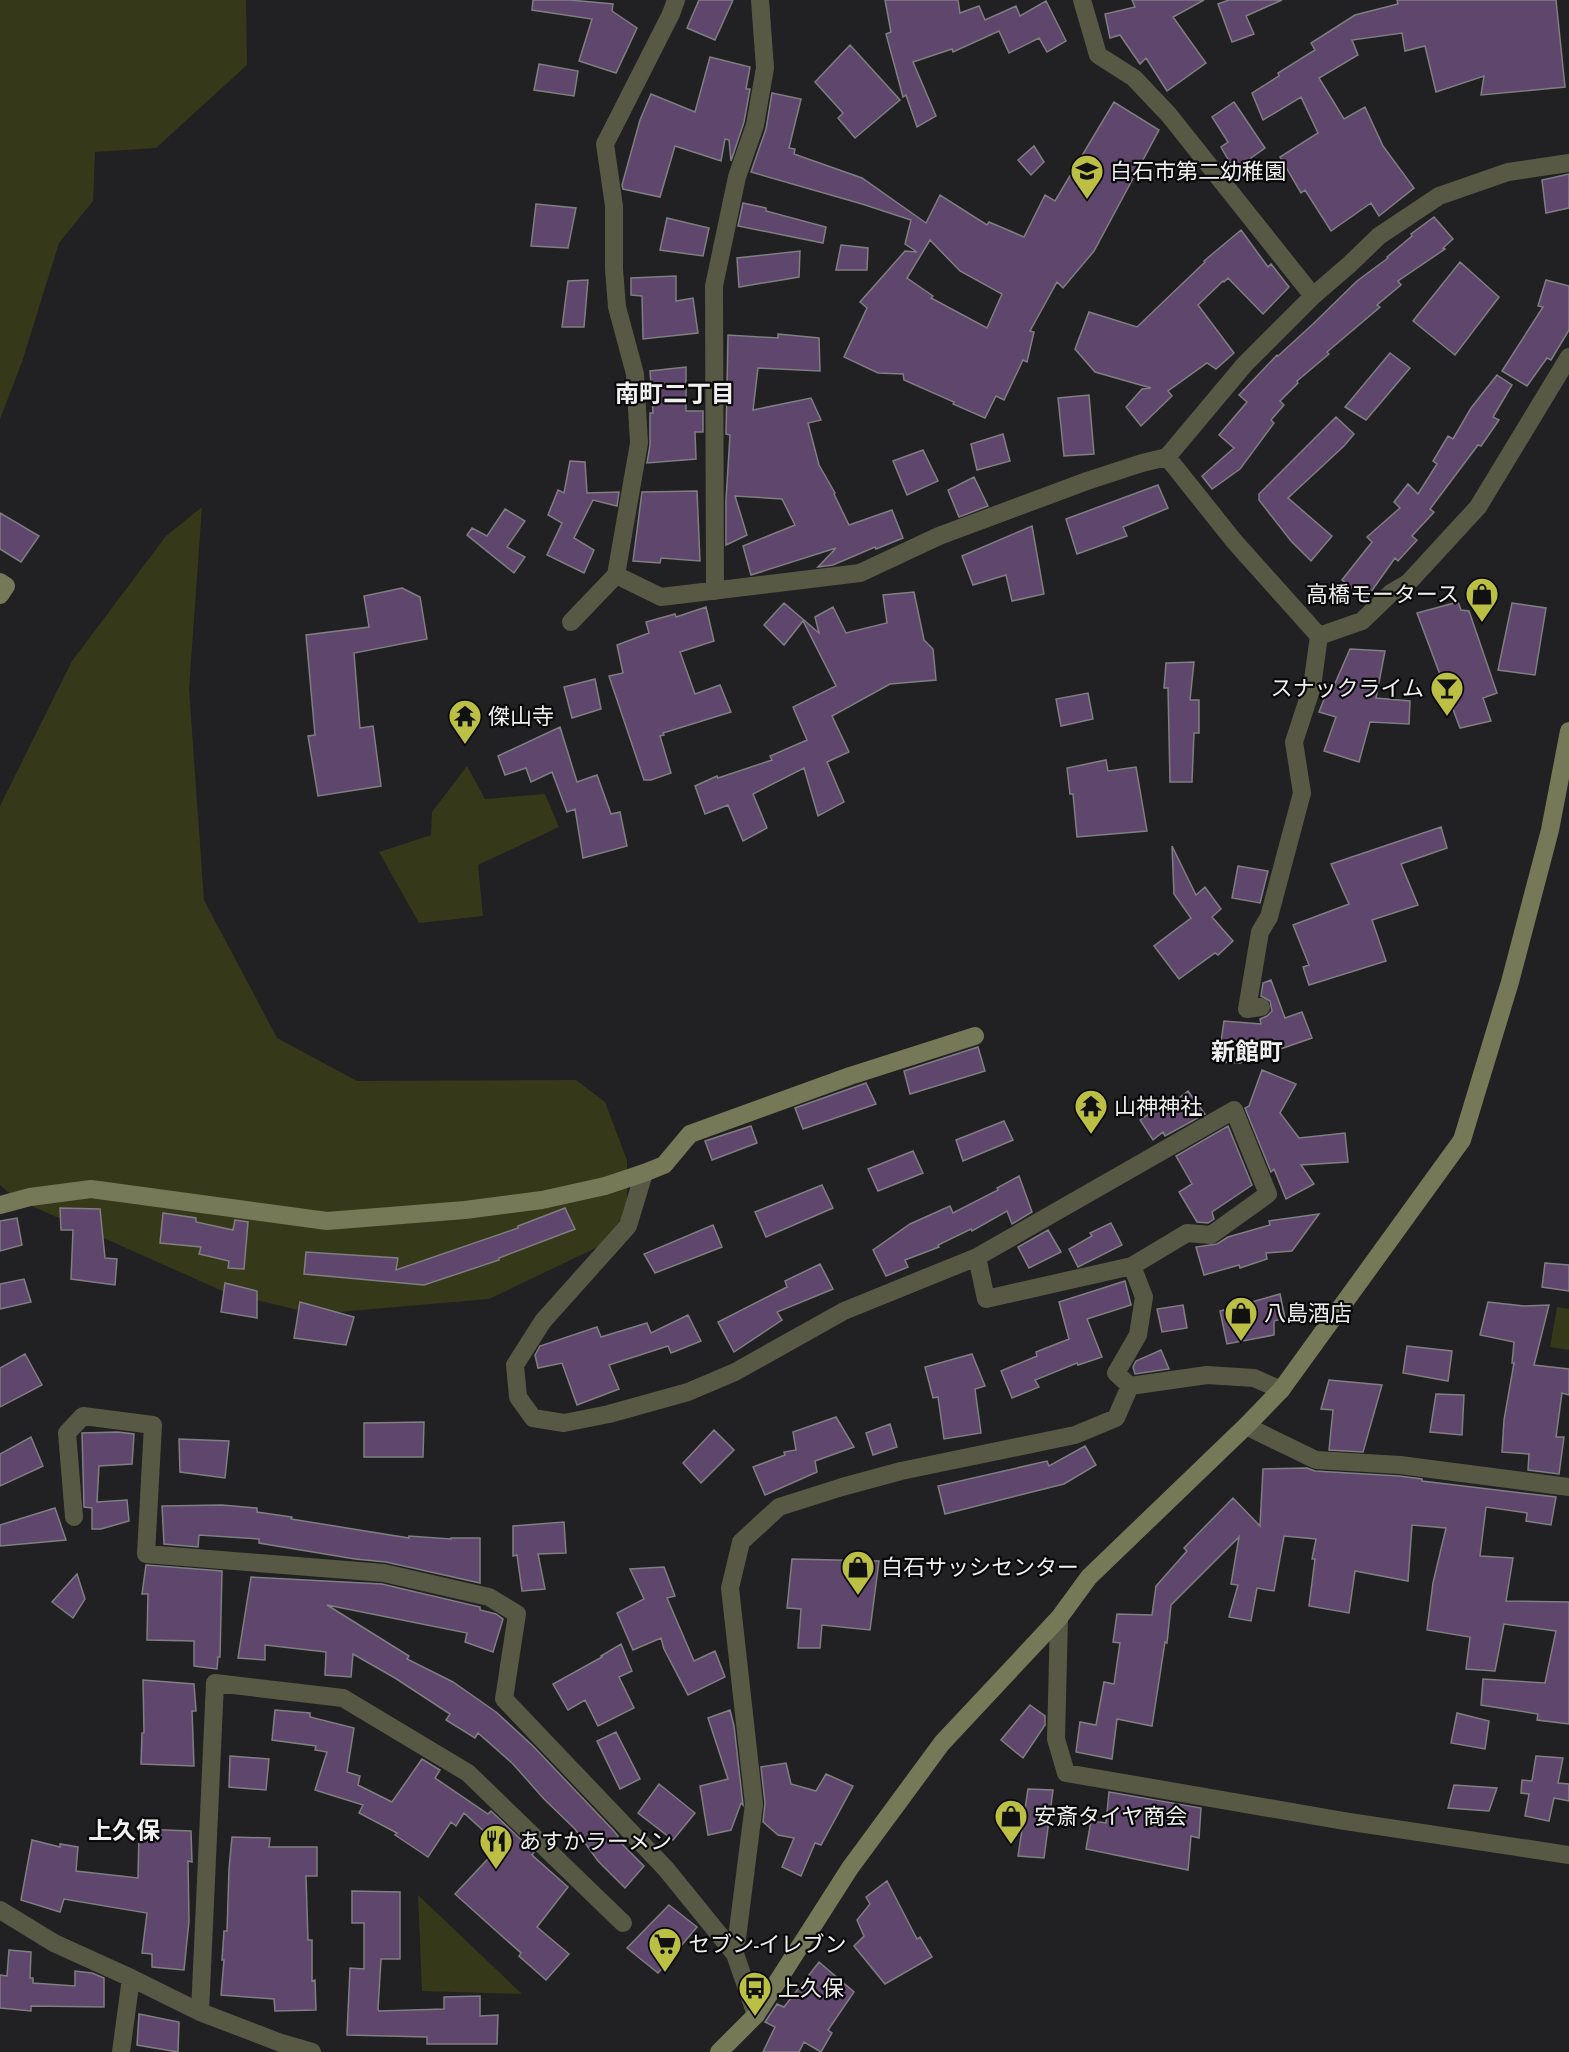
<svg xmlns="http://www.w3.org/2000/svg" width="1569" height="2052" font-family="Jost,'Noto Sans JP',sans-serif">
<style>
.green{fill:#36381a}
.building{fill:#5f466d;stroke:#7f7e80;stroke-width:1.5;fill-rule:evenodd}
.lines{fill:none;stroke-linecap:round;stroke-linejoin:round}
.street{stroke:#575945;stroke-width:18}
.secondary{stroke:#767958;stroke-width:18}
.labels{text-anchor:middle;stroke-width:4.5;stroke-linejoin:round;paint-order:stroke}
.poi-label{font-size:22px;fill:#f0eff0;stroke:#0a0a0b;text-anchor:start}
.neighbourhood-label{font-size:24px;font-weight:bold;fill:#f0eff0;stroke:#0a0a0b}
</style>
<rect width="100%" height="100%" fill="#212022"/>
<path class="green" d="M0,0H246L247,65L156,148L95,152L93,201L59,243L22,362L0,419Z
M202,507L189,689L204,900L277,1038L357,1081L576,1080L605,1102L627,1160V1233L489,1299L315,1314L227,1293L16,1199L0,1185V806L72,661L166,536Z
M467,766L485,799L545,794L559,827L478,865L483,916L419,923L379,852L431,835L432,812Z
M1557,1307L1569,1309V1350L1550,1347Z
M418,1895L522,1994L422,1991Z"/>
<path class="building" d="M533,0H570L613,4L612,11L637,28L616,73L579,61L592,19L532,10Z
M699,0H733L715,40L687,28Z
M885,0H958L960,13L979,6L985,20L1016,6L1020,16L1046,1L1066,41L1047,52L1039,38L1009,53L999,31L953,52L952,49L913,62L936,116L917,127L906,95L903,97L886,34L891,32Z
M1132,0H1204L1173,17L1206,63L1167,91L1146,58L1140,64L1120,35L1110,38L1105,14L1135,7Z
M1229,0H1282L1246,16L1254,34L1232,42L1218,4Z
M1397,0H1556L1565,87L1481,95L1484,76L1436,92L1425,46L1405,51L1402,33L1352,40L1358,55L1319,78L1344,119L1365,107L1383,146L1414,188L1379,216L1371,203L1331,231L1305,190L1301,193L1280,157L1318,133L1301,97L1263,120L1252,93L1279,76L1278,73L1315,50L1311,43L1355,15L1398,4Z
M850,45L900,100L855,138L838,118L843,113L815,82Z
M710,57L750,67L746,89H750L744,122L731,161L729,140L725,139L721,161L675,146L660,197L623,189L622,185L640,120L651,94L695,112Z
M539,64L578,71L574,96L534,90Z
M772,93L801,99L789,148L795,149L794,154L862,178L926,223L940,195L987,225L989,222L1024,237L1045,195L1055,201L1114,102L1159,130L1094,251L1063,288L1057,282L1030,331L1034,332L1027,362L1023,360L1004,400L996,396L985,418L953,404L954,402L904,380L903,374L878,373L844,357L867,308L860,302L905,251L917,252L905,244L911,220L862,204L751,172L766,129ZM930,240L960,271L1002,294L987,328L931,298L933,296L907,278Z
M1234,102L1265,148L1234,170L1221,147L1228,142L1212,117Z
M1034,146L1044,162L1031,175L1018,160Z
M1569,174V208L1546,213L1542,180Z
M743,203L766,208V211L826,227L823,243L738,226Z
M536,204L576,208L568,248L531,246Z
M1434,217L1453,239L1443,248L1445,249L1398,281L1401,285L1377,305L1380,307L1327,352L1329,354L1297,381L1298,383L1280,401L1284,405L1271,420L1274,423L1240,469L1212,489L1202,476L1234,448L1219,435L1247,402L1239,395L1277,355L1278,356L1313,324L1357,281L1388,258L1387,257L1412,236L1411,234Z
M667,218L709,228L703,256L660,250Z
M1241,230L1268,267L1271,264L1289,287L1263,314L1228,278L1224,282L1223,281L1198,305L1234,353L1216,369L1207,363L1168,391L1172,396L1141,426L1126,407L1142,389L1151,388L1095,372L1075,349L1089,312L1137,327L1205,262L1204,261Z
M841,245L868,248L867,270H836Z
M800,251L799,277L739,287L737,258Z
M1460,262L1499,297L1455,355L1413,321Z
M676,276V301L693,298L698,333L643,339L642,296L631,295V278Z
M588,280L584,327H562L568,281Z
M1546,280L1569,286V330L1551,360L1547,358L1527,386L1502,371L1543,307L1538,306Z
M778,334L819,338L820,371L758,368L753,410L811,398L821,420L808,423L819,465L835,493L834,494L849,525L892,510L903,538L876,549L875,547L833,565L818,567L836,548L751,575L743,546L795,525L782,499L735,496L747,535L726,545V500L730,435L726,434L728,335L778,338Z
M1390,353L1410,368L1366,420L1345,407Z
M686,367V411H703V432H695L696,459L647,463L650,445V413H653L650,371Z
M1497,375L1512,385L1493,417L1499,420L1481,446L1478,445L1430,509L1434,512L1412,536L1417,540L1398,561L1395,558L1366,599L1342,580L1372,542L1367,537L1400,508L1394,502L1408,484L1418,494L1437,464L1433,461L1448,436L1453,439L1471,408Z
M1089,395L1094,454L1064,456L1058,398Z
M1336,417L1354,434L1344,446L1288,498L1332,536L1311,561L1291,541L1259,500V494Z
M1003,434L1010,461L977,470L971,444Z
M923,450L938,481L907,495L893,461Z
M570,461L585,462L587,493L619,492L617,506L593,500L574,538L594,550L584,573L547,555L562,523L548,515L558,490L564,493Z
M974,477L988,506L959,517L948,490Z
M1158,485L1168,508L1123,527L1127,536L1077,554L1066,519Z
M697,491L700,561L661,558L660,563L633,561L642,492Z
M505,509L525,521L507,547L525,557L514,573L467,535L472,528L487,536Z
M0,513L39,536L21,562L0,549Z
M1032,526L1044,594L1012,601L1006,575L973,585L962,556Z
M402,588L420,597L427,639L354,653L360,728L373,726L381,786L318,796L308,736L315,735L306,635L369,627L364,596Z
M914,592L924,640L933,649L936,680L890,684L832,716L849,752L827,762L844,802L818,816L804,768L753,794L767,828L743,841L728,805L705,814L695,786L717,776L718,778L772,760L770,756L807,740L793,707L836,686L803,621L784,645L764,625L784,603L819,633L815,617L833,607L846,633L887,623L883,595Z
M1458,602L1461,610L1469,611L1497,693L1483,698L1491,721L1460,728L1417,613Z
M1512,603L1546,608L1535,675L1498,670Z
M706,607L714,641L680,652L695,694L720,685L731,712L663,733L664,735L660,736L671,773L651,780H644L609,676L623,673L617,645L649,633L646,622L675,614L676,617Z
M1350,649L1385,651L1376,698L1410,701L1409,724L1370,722L1359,762L1324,751L1336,717L1319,712L1329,687L1333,688Z
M1194,662L1190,700H1199V733H1194L1192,782H1170L1168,688H1164L1166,663Z
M595,679L601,709L572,718L564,687Z
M1088,693L1093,719L1061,726L1056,699Z
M560,727L577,782L597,775L611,814L620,812L627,846L583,858L575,809L567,812L552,772L531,782L526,768L505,775L498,756Z
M1106,760L1108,771L1136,767L1147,831L1077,837L1073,794H1070L1067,768Z
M1441,827L1447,848L1401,864L1418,905L1372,920L1386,961L1309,985L1303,967L1309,965L1293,925L1349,904L1331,864Z
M1172,846L1196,895L1205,887L1221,909L1212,917L1233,941L1218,955L1215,953L1179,979L1154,946L1191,918L1174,894Z
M1238,866L1268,871L1260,903L1232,898Z
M1271,980L1285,1018L1302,1012L1312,1038L1240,1063L1218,1062L1224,1021L1261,1024L1260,1019L1267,1016L1272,1011L1270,1001L1261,996L1263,983Z
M978,1047L985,1071L910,1094L904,1071Z
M1262,1070L1296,1084L1280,1113L1299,1138L1345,1133L1348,1162L1301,1165L1314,1184L1286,1199L1274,1169L1271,1172L1245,1108L1249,1106Z
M866,1083L876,1104L803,1129L795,1108Z
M1188,1091L1205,1114L1165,1136L1163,1132L1153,1140L1140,1120L1159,1107L1162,1111Z
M1004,1121L1013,1140L963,1161L956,1140Z
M751,1126L757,1143L712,1160L705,1141Z
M1228,1126L1252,1185L1212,1212L1214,1219L1208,1223L1197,1222L1179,1192L1192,1184L1176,1156Z
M913,1151L923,1173L878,1191L868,1169Z
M1019,1176L1032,1212L1012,1224L1007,1211L972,1231L971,1229L938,1245L939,1247L905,1260L908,1267L886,1276L873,1250L910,1224L950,1206L953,1213L998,1190L997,1188Z
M822,1185L833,1208L766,1237L755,1212Z
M60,1208L100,1209L105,1258L117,1259L115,1285L71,1279L73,1230H61Z
M565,1208L575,1229L499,1258V1260L424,1285L304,1274L306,1252L398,1258L396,1270L518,1228V1226Z
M163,1213L196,1218V1222L233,1230L235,1220L248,1222L244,1269L228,1268L229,1261L199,1254L201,1247L160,1243Z
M1319,1214L1292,1251L1266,1253L1267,1259L1240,1268L1239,1265L1204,1275L1196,1247L1217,1244L1228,1237L1270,1225L1269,1221Z
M17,1218L22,1245L0,1251V1221Z
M1111,1223L1122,1245L1078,1267L1069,1249L1092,1236L1090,1233Z
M713,1225L722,1247L655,1273L644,1254Z
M1048,1230L1061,1252L1029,1268L1018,1247Z
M1545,1263L1569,1265V1291L1542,1287Z
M820,1264L833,1289L777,1312L782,1320L734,1352L718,1322L787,1287L785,1281Z
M24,1279L31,1302L0,1309V1284Z
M1125,1281L1131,1305L1087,1319L1102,1357L1078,1365L1077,1363L1035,1380L1039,1387L1012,1398L1001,1371L1037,1356L1036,1352L1069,1339L1059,1302Z
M225,1283L257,1291V1318L221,1312Z
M1280,1294L1285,1318L1274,1321V1335L1227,1344L1220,1311Z
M300,1302L354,1317L346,1345L294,1338Z
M1488,1302L1524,1306L1549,1305L1534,1365L1569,1369V1395L1562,1393L1556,1437H1564L1559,1474L1528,1470L1529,1454L1502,1452L1504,1420L1514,1363H1512L1514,1342L1480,1335Z
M1183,1305L1187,1328L1162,1332L1157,1309Z
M688,1315L701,1341L671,1353L668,1346L609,1365L619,1389L577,1405L562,1363L538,1368L535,1355L540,1346L597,1327L601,1337L647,1323L651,1333Z
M1407,1346L1452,1351L1448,1381L1403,1373Z
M1161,1350L1169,1369L1135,1374L1133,1367L1136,1361Z
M25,1354L42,1385L0,1407V1368Z
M972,1354L985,1386L975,1389L981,1433L944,1439L938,1397L933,1398L925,1367Z
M1329,1380L1382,1385L1363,1452L1329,1450L1333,1410L1321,1409Z
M1436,1394L1464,1395L1462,1435L1430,1432Z
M836,1417L854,1447L815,1461L817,1472L765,1495L753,1467L785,1455L784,1452L796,1450L793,1432Z
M424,1422L423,1457H364V1423Z
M890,1424L897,1447L873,1455L866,1433Z
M714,1430L734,1450L701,1483L683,1463Z
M118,1432L134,1434L132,1464L99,1466L97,1502L127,1500L129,1521L101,1529H92V1508L84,1507L82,1433Z
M31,1437L43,1466L0,1486V1454Z
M179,1439L229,1441L225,1478L180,1472Z
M1085,1446L1096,1465L1064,1484L945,1514L938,1486L1047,1461L1049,1466Z
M1307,1468L1315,1471L1399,1476L1422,1479V1481L1556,1497L1551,1525L1526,1521L1527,1513L1486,1507L1480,1556L1513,1558L1506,1601L1569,1602V1724L1537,1720L1538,1714L1481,1705L1483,1679L1545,1683L1556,1631L1504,1624L1495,1671L1466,1669L1470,1637L1427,1630L1433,1583L1446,1528L1412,1525L1408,1581L1355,1571L1349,1613L1309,1606L1315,1559H1312L1316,1539L1284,1536L1274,1591L1257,1588L1251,1621L1229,1617L1238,1585L1231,1584L1239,1537L1171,1605L1167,1643L1165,1642L1152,1726L1117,1719L1112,1759L1076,1752L1080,1722L1096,1725L1104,1682L1114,1684L1120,1643L1113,1642L1117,1614L1152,1615L1156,1586L1187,1551L1184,1548L1233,1498L1260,1526L1263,1469Z
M222,1505L257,1508V1512L292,1517L291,1519L409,1538V1536L451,1539V1538H480V1583L386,1562L355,1559L259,1543V1539L199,1535L198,1547L164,1544L162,1506Z
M55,1508L66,1540L0,1546V1525Z
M564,1522L566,1553L538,1554L545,1589L522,1591L517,1555L513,1556V1526Z
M792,1559L879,1561L870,1630L822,1625L820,1648H798L801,1609L787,1608Z
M146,1565L222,1571L220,1657H218L217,1669L194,1666V1641L147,1640L148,1594H142Z
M664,1567L675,1596L667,1598L694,1661L715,1651L725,1677L688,1695L664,1649L661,1638L633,1650L617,1613L644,1599L630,1569Z
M77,1574L85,1599L73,1618L52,1602Z
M251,1577L382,1584L480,1607V1610L496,1614L503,1619L493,1652L465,1642L467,1633L327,1605L409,1656L407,1659L453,1682L496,1712L533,1746L613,1830L618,1836V1840L644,1866L625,1888L598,1861L575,1829L544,1799L513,1764L478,1733L475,1738L446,1720L450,1714L395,1678L353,1654L351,1677L325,1675L326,1652L265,1645V1660L238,1658Z
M621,1644L632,1671L619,1677L634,1708L598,1726L585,1700L568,1710L553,1684L602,1657L601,1656Z
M143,1680L194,1684L196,1711H192L194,1766L141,1764L142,1733H144Z
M1030,1705L1045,1716V1725L1023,1758L1001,1740Z
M275,1710L310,1713V1717L354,1728L347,1772L360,1776L358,1785L392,1802L422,1759L440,1770L435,1778L488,1814L491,1811L534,1852L532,1855L568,1887L537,1927L569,1954L546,1980L519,1956L521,1953L455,1894L500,1846L464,1813L456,1826L451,1822L428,1857L395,1835L397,1833L359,1813L363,1805L315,1790L327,1752L315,1750L316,1746L272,1740Z
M730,1710L734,1726L743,1805L741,1803L731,1830L708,1835L700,1786L728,1779L708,1718Z
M1457,1713L1489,1721L1485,1749L1451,1743Z
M616,1732L640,1779L620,1789L597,1741Z
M230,1756L269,1759L266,1790L229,1787Z
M1536,1756L1563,1758L1558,1783L1569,1784V1801L1554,1798L1549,1821L1525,1816L1529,1794L1521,1793L1522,1780L1532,1781Z
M786,1763L791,1784L816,1791L826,1774L853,1786L821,1845L815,1843L801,1876L782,1867L794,1838L778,1835L763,1822L765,1803L761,1767Z
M659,1784L695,1813L673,1840L638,1813Z
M1454,1785L1497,1788L1489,1811L1448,1808Z
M1028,1789L1053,1790L1044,1858L1018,1856Z
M1109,1792L1201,1808L1199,1838L1191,1836L1188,1870L1086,1849L1091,1821L1106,1823Z
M139,1829L191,1831L192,1862L188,1861L189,1921L184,1970L152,1967V1954L142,1953L147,1913L64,1899L60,1912L21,1900L32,1840L60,1847V1844L78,1847L76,1871L138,1878Z
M232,1837L270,1838L269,1847H317V1876H306L308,1940H312V1981L315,1980L316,2010L275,2011L274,1999L221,1995L224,1960H222L224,1931H227L229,1869Z
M887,1881L917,1939L920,1937L932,1957L885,1984L854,1946L864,1936L857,1920L870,1904L866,1897Z
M352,1891L400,1892V1959H381L378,2009L379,2011L444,2009V1997L480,1996V2016L498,2015L497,2044H427V2037L347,2035L350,1968L364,1969V1923H352Z
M669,1905L697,1927L658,1973L627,1948Z
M9,1950L31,1952L30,1978H33V1983L75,1986V1971L92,1973L104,1978V2007L31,2006V2011L0,2008V1975L7,1976Z
M819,1962L854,1992L828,2030L832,2033L821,2052L804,2042L799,2052H763L775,2027L765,2022L777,2004L784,2007Z
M139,2014L179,2022L178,2052L137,2045Z"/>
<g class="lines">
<path class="street" d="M1082,0L1098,55L1134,78L1169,115L1313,296
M1167,457L1234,541L1319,636L1312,687L1294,742L1302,793L1269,917L1260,932L1247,1009L1261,1007
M616,575L661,597L860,573L939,536L1087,481L1142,463L1167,457L1245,364L1313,296L1350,264L1379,236L1439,196L1508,172L1569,163
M715,591L714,286L737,177L755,125L765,68L760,0
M571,622L616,575L639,443L635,374L617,307L614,269V206L605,144L671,14L676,0
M1319,636L1362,621L1391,593L1408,583L1478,507L1569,357
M644,1173L628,1226L543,1321L515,1365L518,1397L533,1418L564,1423L609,1414L688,1392L735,1372L844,1311L977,1257L1234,1110L1268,1194L1211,1235L1187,1233L1132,1266
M977,1257L986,1299L1132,1266L1144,1297L1138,1335L1116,1373L1130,1386
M1130,1386L1207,1375L1254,1378L1281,1390
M1246,1426L1316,1460L1400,1465L1569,1487
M74,1517L67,1433L83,1416L153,1425L146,1554L384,1573L489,1597L517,1614L504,1699L666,1869L735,1954L756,2015
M1059,1618L1056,1739L1066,1773L1344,1821L1569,1855
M0,1910L54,1943L131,1978
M735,1954L754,1804L730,1588L741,1542L779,1507L842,1487L901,1471L1075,1435L1116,1418L1130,1386
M200,2012L215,1683L343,1698L468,1773L623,1923
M121,2052L131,1978L200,2012L281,2043L312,2052"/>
<path class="secondary" d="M0,582L6,586L0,595
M0,1205L30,1197L91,1189L327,1221L465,1210L542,1200L605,1186L644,1173L664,1165L690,1134L850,1076L975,1036
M719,2052L756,2015L850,1868L942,1743L1059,1618L1089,1577L1246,1426L1281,1390L1462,1140L1510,982L1550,830L1569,731"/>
</g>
<defs>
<symbol id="school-pin" viewBox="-11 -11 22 30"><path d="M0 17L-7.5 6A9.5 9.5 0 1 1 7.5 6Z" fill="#bbc044" stroke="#0a0a0b"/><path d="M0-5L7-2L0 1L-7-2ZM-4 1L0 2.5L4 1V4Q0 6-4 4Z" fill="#111"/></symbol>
<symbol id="shop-pin" viewBox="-11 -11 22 30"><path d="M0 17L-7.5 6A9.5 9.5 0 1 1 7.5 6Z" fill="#bbc044" stroke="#0a0a0b"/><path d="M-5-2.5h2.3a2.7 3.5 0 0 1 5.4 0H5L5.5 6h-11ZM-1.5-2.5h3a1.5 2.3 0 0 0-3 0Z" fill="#111"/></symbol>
<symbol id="bar-pin" viewBox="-11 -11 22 30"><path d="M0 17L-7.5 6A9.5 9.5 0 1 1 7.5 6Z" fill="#bbc044" stroke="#0a0a0b"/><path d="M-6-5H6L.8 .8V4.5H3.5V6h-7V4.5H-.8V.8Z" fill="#111"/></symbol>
<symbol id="temple-pin" viewBox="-11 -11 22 30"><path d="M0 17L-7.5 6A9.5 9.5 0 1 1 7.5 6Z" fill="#bbc044" stroke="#0a0a0b"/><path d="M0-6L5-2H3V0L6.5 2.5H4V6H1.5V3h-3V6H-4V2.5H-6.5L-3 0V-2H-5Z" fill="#111"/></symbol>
<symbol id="restaurant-pin" viewBox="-11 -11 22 30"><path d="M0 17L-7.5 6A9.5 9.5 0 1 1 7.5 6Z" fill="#bbc044" stroke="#0a0a0b"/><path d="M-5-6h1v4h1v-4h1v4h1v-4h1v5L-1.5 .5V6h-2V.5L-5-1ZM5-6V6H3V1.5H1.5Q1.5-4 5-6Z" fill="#111"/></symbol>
<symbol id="supermarket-pin" viewBox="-11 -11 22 30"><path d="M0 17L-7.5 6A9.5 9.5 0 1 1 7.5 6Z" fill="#bbc044" stroke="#0a0a0b"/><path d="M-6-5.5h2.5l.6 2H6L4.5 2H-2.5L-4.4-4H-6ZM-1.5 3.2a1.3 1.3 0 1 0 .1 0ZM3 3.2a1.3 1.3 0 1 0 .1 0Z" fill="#111"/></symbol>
<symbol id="bus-pin" viewBox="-11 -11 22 30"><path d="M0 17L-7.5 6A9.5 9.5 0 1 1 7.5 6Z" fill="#bbc044" stroke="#0a0a0b"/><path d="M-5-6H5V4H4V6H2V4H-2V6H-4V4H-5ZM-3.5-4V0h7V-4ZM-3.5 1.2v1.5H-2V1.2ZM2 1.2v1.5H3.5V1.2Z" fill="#111"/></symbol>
</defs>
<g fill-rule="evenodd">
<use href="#school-pin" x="1068" y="152" width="38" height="52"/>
<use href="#shop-pin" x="1463" y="575" width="38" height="52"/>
<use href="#bar-pin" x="1428" y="669" width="38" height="52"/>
<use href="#temple-pin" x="446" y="697" width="38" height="52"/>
<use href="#temple-pin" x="1072" y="1087" width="38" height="52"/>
<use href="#shop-pin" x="1222" y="1294" width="38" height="52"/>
<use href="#shop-pin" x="839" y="1548" width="38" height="52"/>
<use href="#shop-pin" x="992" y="1797" width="38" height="52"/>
<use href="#restaurant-pin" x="477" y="1822" width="38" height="52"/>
<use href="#supermarket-pin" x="646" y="1925" width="38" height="52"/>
<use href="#bus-pin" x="736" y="1969" width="38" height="52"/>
</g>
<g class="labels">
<g class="poi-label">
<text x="1110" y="179">白石市第二幼稚園</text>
<text x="1459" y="602" text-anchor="end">高橋モータース</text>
<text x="1424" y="696" text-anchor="end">スナックライム</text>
<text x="488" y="724">傑山寺</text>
<text x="1114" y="1114">山神神社</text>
<text x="1264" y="1321">八島酒店</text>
<text x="881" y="1575">白石サッシセンター</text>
<text x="1034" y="1824">安斎タイヤ商会</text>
<text x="519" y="1849">あすかラーメン</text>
<text x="688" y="1952">セブン-イレブン</text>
<text x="778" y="1996">上久保</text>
</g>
<g class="neighbourhood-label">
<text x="675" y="402">南町二丁目</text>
<text x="1247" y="1060">新館町</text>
<text x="124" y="1839">上久保</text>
</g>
</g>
</svg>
